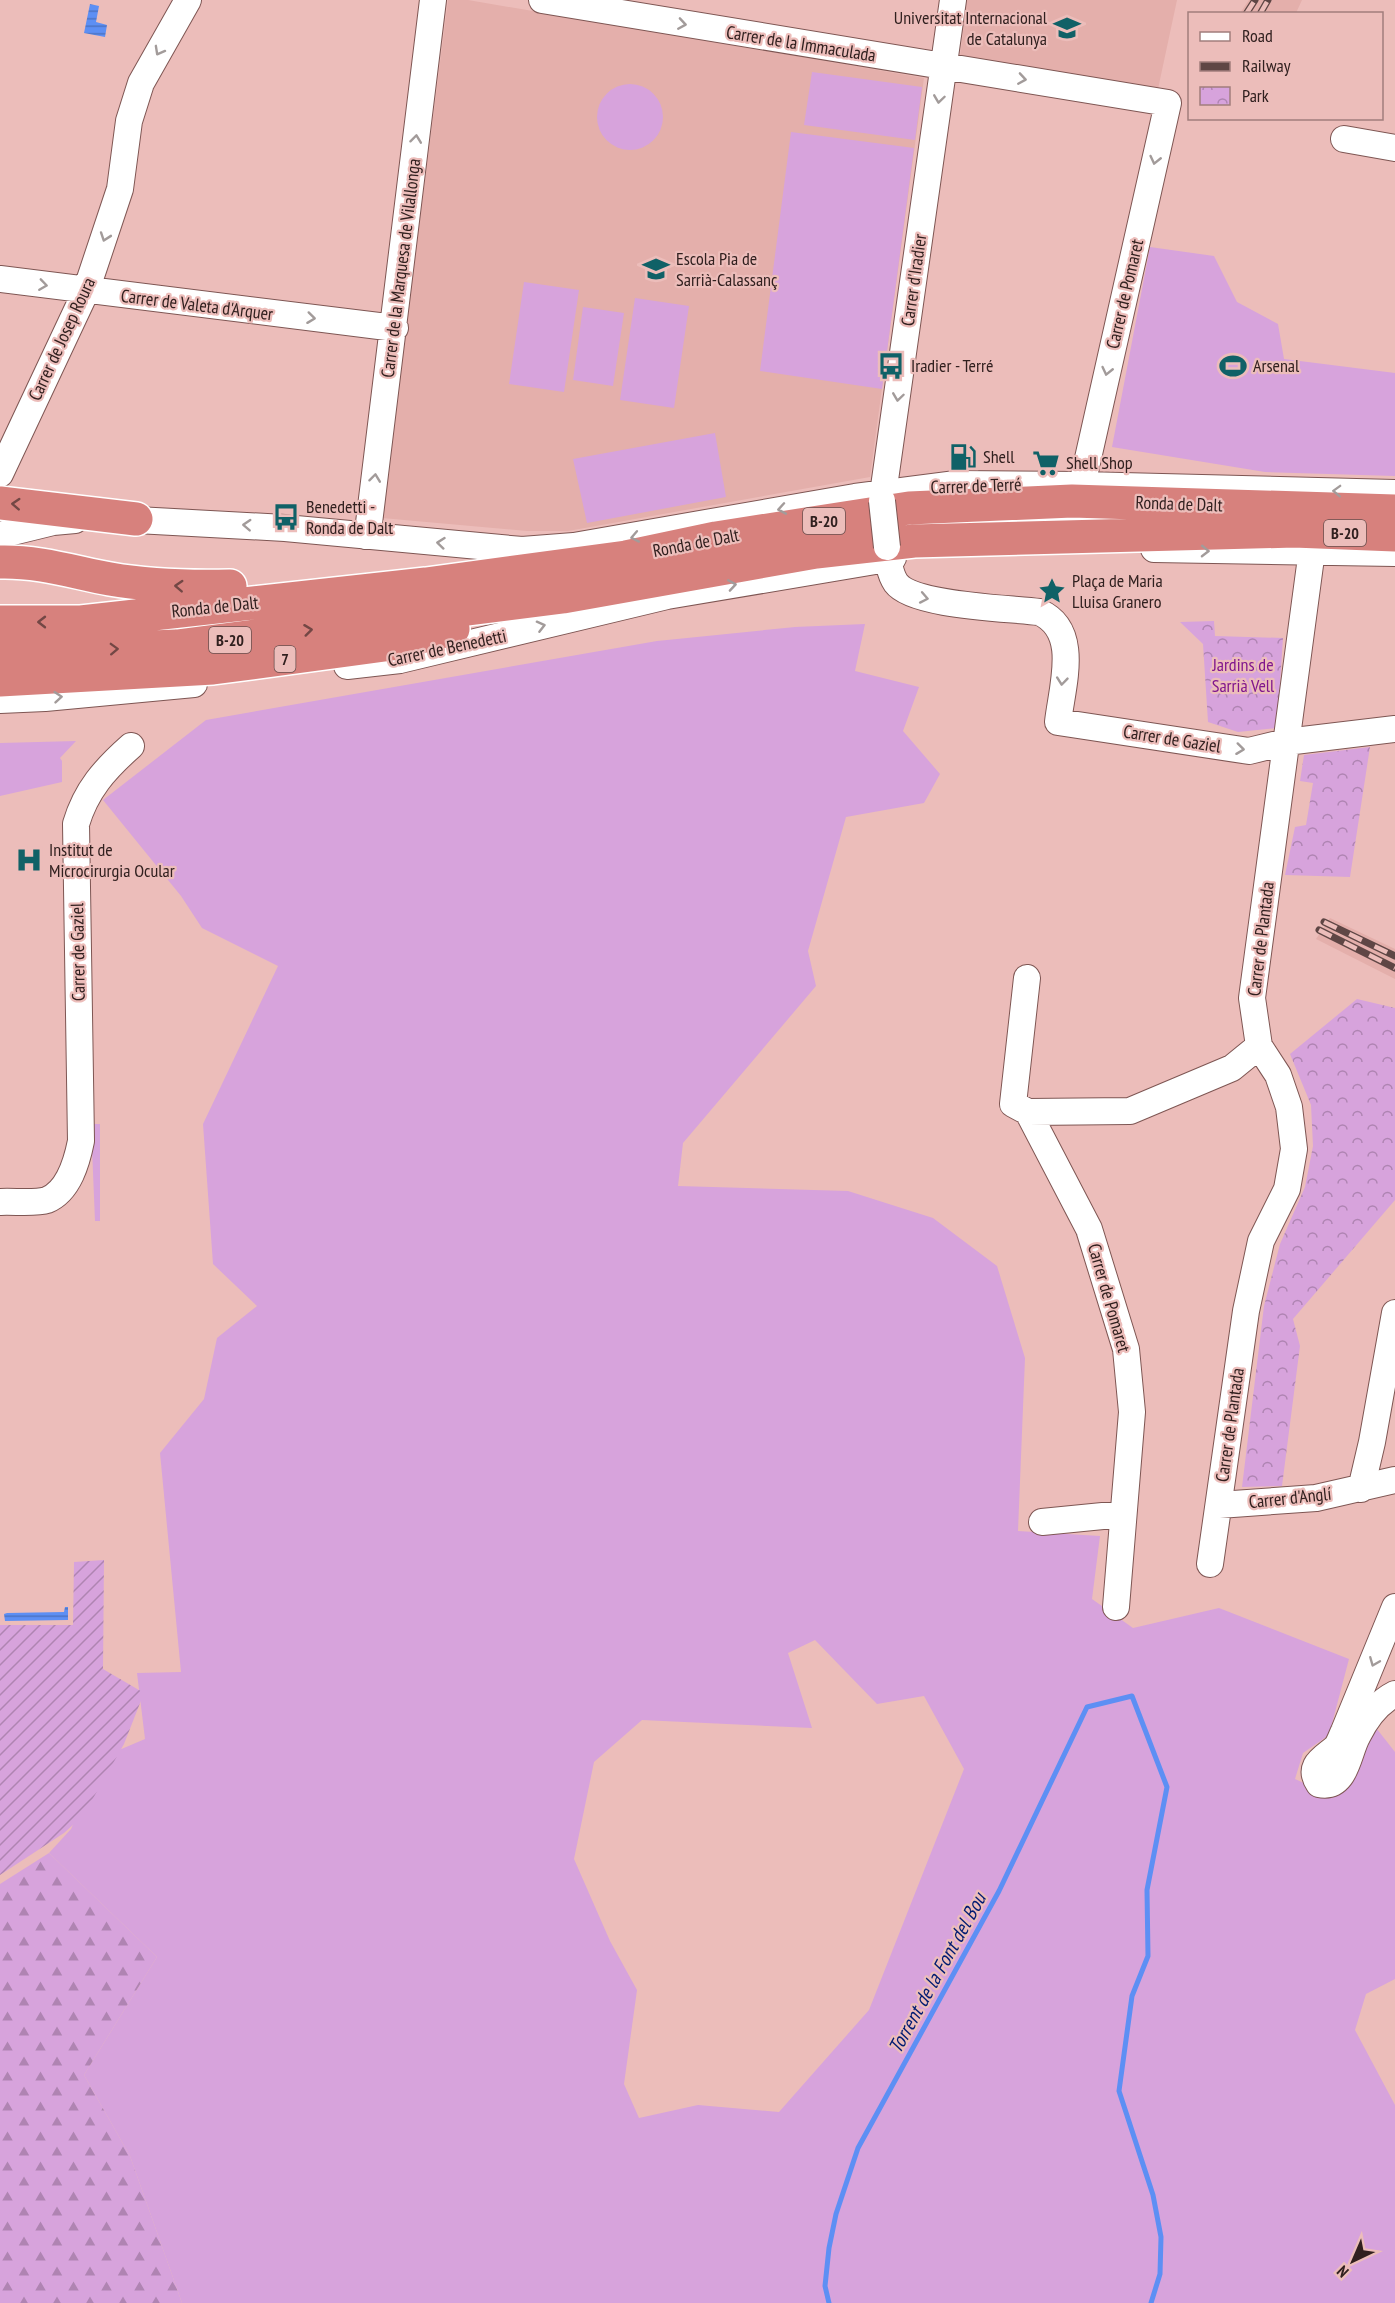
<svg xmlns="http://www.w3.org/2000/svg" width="1395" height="2303" font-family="'PT Sans Narrow',sans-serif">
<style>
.built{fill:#e4afab}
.grass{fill:#d7a3dc;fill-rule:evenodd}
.forest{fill:url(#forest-firs)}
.park{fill:url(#park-crowns)}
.garden{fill:url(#garden-furrows)}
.water{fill:url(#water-rules)}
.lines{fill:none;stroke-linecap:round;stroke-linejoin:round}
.stream{stroke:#5d8ff4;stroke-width:5}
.minor-casing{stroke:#7e5653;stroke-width:28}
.highway-casing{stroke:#fff;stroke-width:36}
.minor{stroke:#fff;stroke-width:26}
.highway{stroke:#d7817d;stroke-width:33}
.rail-casing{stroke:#5f4645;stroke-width:7}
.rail{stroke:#ecbdba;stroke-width:4.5;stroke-dasharray:14;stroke-linecap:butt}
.minor-bridge-casing{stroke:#7e5653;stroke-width:28;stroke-linecap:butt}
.minor-bridge{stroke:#fff;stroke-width:26}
.oneway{stroke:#a29b9a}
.oneway2{stroke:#734745}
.labels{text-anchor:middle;stroke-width:4.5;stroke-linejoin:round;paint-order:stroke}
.shield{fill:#ecbdba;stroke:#694f4e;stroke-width:1.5}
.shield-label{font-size:16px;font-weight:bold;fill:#31201f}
.poi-label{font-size:18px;fill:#31201f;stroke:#ecbdba;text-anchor:start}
.street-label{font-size:18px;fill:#31201f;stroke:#ecbdba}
.park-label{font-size:18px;fill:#80168d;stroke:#ecbdba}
.water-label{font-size:20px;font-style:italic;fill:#001b72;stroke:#ecbdba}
</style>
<defs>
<pattern id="forest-firs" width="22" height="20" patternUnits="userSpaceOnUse" patternTransform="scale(1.5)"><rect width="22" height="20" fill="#d7a3dc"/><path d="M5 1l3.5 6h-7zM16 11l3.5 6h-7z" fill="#af84b2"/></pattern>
<pattern id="park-crowns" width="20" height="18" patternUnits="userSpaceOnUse" patternTransform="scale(1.5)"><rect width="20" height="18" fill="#d7a3dc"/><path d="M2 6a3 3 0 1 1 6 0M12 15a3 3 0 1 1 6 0" fill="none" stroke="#af84b2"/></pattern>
<pattern id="garden-furrows" width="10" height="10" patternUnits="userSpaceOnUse" patternTransform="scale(1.5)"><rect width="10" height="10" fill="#d7a3dc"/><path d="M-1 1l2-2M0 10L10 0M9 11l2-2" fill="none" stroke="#af84b2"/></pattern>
<pattern id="water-rules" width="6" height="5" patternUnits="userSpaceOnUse" patternTransform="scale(1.5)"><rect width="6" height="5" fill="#5d8ff4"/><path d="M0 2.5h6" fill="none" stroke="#4d74c5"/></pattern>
</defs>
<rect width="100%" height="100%" fill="#ecbdba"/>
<path class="built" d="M448,0H468L924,78L870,477L568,531H527L382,518Z
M967,0H1177L1158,89L960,56Z
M1249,0H1302L1296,13H1240Z
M1330,918L1395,949V979L1316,939Z"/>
<path class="grass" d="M812,72L922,87L915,140L804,125Z
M597 117a33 33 0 1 1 66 0a33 33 0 1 1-66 0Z
M791,132L914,148L882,389L760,371Z
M1150,247L1214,256L1237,302L1278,324L1284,359L1395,373V476L1265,472L1112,447Z
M524,282L579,290L564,392L509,384Z
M635,298L689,306L674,408L620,400Z
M583,307L624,313L613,386L573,380Z
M715,433L726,497L587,523L573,459Z
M865,624L855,671L919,687L903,731L940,774L924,803L846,817L808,951L816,986L683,1143L678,1186L848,1191L933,1218L997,1266L1025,1358L1018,1531L1100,1536L1092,1599L1133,1628L1219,1608L1349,1659L1329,1735L1303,1753L1295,1779L1330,1795L1373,1724L1395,1752V1979L1366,1994L1355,2030L1395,2105V2303H182L130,2156L84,2075L157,1957L49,1853L71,1829L105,1756L145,1739L137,1673L181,1672L160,1453L204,1399L217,1338L257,1306L213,1264L203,1124L278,966L202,928L181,896L103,800L206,720L657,641L795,627ZM815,1640L877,1704L924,1696L964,1769L869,2010L779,2112L698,2105L639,2118L624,2084L637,1990L610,1941L574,1859L594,1762L642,1720L812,1728L788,1653Z
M76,741L60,758L62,761V782L0,796V743Z
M91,1124H100V1221H95Z"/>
<path class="forest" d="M49,1853L157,1957L84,2075L130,2156L182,2303H0V1884Z"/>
<path class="park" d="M1214,621L1215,636L1283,638L1277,728L1238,732L1208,722L1203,644L1180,622Z
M1370,747L1350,877L1285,875L1295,827L1306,825L1313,783L1300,781L1304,755Z
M1357,999L1395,1008V1200L1293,1319L1300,1346L1282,1486L1242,1487L1264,1306L1280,1244L1305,1187L1313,1146L1311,1105L1290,1054Z"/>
<path class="garden" d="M104,1560L103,1669L144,1693L124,1744L83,1816L64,1833L0,1875V1625H73L74,1562Z"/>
<path class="water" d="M90,4L99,6L96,22L107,25L105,37L84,33Z
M65,1607H68V1620L5,1621L4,1614L7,1613L64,1612Z"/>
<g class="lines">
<path class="stream" d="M829,2303L825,2286L829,2248L836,2214L858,2148L999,1891L1087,1707L1132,1696L1167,1787L1147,1890L1148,1956L1132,1996L1119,2091L1153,2195L1161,2237L1160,2274L1151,2303"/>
<defs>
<path id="minor" d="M542,0L1168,103L1082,485
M1344,139L1395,148
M0,279L395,328
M0,474L86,291L120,189L129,121L141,83L188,0
M882,501L953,0
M118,519L285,528L522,550L574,546L855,497L956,484L1082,485L1395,493
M0,535L53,522L75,520
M365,536L369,523L433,0
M887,547C888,559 889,573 896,583C913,606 1008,608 1039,612C1081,630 1062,686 1058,722L1249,751L1286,742L1395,729
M1154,549L1395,553
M347,666L400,660L667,596L893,558
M0,700L45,698L194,684
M1027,978L1013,1104L1028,1112L1130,1111L1232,1068L1259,1046
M1028,1112L1089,1229L1126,1349L1132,1412L1116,1607
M0,1202C13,1201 35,1204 47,1200C69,1191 77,1161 81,1141L76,824C86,790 105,769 131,746
M1361,1489L1372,1442L1395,1313
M1219,1505L1316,1498L1395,1480
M1042,1522L1123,1514
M1210,1564L1246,1311L1261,1241L1287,1189L1294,1149L1289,1107L1278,1075L1259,1046L1252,998L1312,550
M1395,1607L1344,1731C1341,1737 1339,1745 1334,1749C1322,1759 1307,1766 1319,1784C1347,1790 1348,1751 1358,1735C1366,1719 1379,1702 1395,1694"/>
<path id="highway" d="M0,503L136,519
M0,562C38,561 73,572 110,579C150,586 189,587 230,586
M0,622H81L426,584L626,557L716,538L909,508L1072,501L1395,511
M0,653L177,646L563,597L816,552L914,541L1294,531L1395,535
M0,680L213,668L392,644L453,629"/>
</defs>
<use href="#minor" class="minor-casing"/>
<use href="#highway" class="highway-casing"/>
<use href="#minor" class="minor"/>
<use href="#highway" class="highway"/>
<defs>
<path id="rail" d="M1246,14L1255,0
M1260,14L1268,0
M1324,922L1395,956
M1319,930L1395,968"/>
</defs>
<use href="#rail" class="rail-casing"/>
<use href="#rail" class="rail"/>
<defs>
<path id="minor-bridge" d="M882,501L887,547"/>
</defs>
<use href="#minor-bridge" class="minor-bridge-casing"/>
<use href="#minor-bridge" class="minor-bridge"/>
</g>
<defs><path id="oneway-chevron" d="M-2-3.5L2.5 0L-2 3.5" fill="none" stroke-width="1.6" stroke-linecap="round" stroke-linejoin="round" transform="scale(1.5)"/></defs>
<g class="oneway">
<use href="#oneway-chevron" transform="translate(682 24) rotate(9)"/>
<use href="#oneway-chevron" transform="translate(159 51) rotate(119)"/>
<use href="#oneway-chevron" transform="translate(1022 79) rotate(9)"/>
<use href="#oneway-chevron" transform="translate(939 99) rotate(98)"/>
<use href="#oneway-chevron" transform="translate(416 139) rotate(-83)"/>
<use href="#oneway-chevron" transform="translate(1155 160) rotate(103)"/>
<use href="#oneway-chevron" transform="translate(105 237) rotate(109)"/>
<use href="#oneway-chevron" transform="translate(43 285) rotate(8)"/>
<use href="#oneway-chevron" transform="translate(311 318) rotate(7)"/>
<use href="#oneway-chevron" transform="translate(1107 371) rotate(103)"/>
<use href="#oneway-chevron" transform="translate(898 397) rotate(98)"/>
<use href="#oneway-chevron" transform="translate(375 478) rotate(-83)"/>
<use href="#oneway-chevron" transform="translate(1337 491) rotate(-178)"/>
<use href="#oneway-chevron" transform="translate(782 509) rotate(170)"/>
<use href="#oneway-chevron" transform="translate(247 525) rotate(-177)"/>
<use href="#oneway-chevron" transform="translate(635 537) rotate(169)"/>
<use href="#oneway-chevron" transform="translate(441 543) rotate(-174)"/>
<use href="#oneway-chevron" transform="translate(1205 551) rotate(1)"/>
<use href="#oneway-chevron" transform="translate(732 585) rotate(-9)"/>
<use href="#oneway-chevron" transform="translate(924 598) rotate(11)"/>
<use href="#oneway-chevron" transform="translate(541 626) rotate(-14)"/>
<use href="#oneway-chevron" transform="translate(1062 681) rotate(96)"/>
<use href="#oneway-chevron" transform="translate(58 697) rotate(-5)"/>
<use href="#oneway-chevron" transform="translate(1240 749) rotate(7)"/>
<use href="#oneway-chevron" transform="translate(1374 1662) rotate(112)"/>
</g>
<g class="oneway2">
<use href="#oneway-chevron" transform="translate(16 504) rotate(-177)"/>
<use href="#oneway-chevron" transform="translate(179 586) rotate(-177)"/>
<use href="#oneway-chevron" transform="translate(42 622) rotate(180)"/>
<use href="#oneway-chevron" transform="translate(308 630) rotate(-7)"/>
<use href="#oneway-chevron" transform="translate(114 649) rotate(-2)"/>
</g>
<defs>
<symbol id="university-bare" viewBox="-9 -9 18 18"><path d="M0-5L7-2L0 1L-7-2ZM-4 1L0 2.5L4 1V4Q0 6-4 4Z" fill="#106167" stroke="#ecbdba" stroke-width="2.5" paint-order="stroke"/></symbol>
<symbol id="school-bare" viewBox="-9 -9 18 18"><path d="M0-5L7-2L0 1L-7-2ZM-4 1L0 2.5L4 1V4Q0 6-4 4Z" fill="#106167" stroke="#ecbdba" stroke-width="2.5" paint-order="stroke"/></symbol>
<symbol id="bus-bare" viewBox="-9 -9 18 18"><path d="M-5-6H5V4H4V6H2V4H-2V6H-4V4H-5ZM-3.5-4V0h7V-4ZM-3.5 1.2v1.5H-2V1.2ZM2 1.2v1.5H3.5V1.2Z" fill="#106167" stroke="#ecbdba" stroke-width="2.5" paint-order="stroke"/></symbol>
<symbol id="stadium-bare" viewBox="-9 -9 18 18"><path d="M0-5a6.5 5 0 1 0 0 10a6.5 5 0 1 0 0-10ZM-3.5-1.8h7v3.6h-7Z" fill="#106167" stroke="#ecbdba" stroke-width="2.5" paint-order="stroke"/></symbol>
<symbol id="fuel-bare" viewBox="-9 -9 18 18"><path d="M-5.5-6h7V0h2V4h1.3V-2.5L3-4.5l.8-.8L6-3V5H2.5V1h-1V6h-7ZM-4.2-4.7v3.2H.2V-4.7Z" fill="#106167" stroke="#ecbdba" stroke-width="2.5" paint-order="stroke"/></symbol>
<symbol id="supermarket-bare" viewBox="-9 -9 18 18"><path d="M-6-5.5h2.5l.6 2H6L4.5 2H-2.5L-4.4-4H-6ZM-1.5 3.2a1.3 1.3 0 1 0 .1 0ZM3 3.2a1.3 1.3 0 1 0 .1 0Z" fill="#106167" stroke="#ecbdba" stroke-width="2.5" paint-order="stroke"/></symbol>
<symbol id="sight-bare" viewBox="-9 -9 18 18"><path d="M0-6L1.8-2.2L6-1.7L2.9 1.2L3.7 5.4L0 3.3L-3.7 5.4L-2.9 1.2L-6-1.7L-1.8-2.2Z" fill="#106167" stroke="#ecbdba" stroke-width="2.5" paint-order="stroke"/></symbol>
<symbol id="hospital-bare" viewBox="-9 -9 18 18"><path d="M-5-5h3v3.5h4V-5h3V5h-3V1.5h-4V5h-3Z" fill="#106167" stroke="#ecbdba" stroke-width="2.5" paint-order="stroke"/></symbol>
</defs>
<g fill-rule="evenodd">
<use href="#university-bare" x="1048" y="9" width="38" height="38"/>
<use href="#school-bare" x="637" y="250" width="38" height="38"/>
<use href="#bus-bare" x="872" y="347" width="38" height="38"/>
<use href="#stadium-bare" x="1214" y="347" width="38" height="38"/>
<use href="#fuel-bare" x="944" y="438" width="38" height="38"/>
<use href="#supermarket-bare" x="1027" y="444" width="38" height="38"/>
<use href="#bus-bare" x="267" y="498" width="38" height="38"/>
<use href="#sight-bare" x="1033" y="572" width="38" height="38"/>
<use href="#hospital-bare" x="10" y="841" width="38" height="38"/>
</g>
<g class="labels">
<g class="shield">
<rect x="803" y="508" width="42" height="26" rx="4.5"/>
<rect x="1324" y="520" width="42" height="26" rx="4.5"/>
<rect x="209" y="627" width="42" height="26" rx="4.5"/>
<rect x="274.5" y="646" width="21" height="26" rx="4.5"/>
</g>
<g class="shield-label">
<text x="824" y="527">B-20</text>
<text x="1345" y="539">B-20</text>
<text x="230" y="646">B-20</text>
<text x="285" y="665">7</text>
</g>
<g class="poi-label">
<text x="1047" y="24" text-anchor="end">Universitat Internacional<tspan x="1047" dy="21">de Catalunya</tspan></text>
<text x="676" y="265">Escola Pia de<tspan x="676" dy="21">Sarrià-Calassanç</tspan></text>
<text x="911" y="372">Iradier - Terré</text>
<text x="1253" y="372">Arsenal</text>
<text x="983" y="463">Shell</text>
<text x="1066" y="469">Shell Shop</text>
<text x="306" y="513">Benedetti -<tspan x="306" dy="21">Ronda de Dalt</tspan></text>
<text x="1072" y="587">Plaça de Maria<tspan x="1072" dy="21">Lluisa Granero</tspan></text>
<text x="49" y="856">Institut de<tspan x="49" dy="21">Microcirurgia Ocular</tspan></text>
</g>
<g class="street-label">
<text transform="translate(801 44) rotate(9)" y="6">Carrer de la Immaculada</text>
<text transform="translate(401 268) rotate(-83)" y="6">Carrer de la Marquesa de Vilallonga</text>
<text transform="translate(914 280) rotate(-82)" y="6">Carrer d'Iradier</text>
<text transform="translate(1125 294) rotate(-77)" y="6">Carrer de Pomaret</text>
<text transform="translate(197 305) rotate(7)" y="6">Carrer de Valeta d'Arquer</text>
<text transform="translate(62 339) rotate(-65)" y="6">Carrer de Josep Roura</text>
<text transform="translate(976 486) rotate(-2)" y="6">Carrer de Terré</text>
<text transform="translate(1179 504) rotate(2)" y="6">Ronda de Dalt</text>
<text transform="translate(696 543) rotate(-11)" y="6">Ronda de Dalt</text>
<text transform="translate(215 607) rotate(-6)" y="6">Ronda de Dalt</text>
<text transform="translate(447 648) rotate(-12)" y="6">Carrer de Benedetti</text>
<text transform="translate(1172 739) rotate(9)" y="6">Carrer de Gaziel</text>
<text transform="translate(1261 939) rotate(-83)" y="6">Carrer de Plantada</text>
<text transform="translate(78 952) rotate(-91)" y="6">Carrer de Gaziel</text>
<text transform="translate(1109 1298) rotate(74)" y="6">Carrer de Pomaret</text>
<text transform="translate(1230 1425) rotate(-82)" y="6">Carrer de Plantada</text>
<text transform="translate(1290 1498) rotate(-6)" y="6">Carrer d'Anglí</text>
</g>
<g class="park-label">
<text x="1243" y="671">Jardins de<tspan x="1243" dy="21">Sarrià Vell</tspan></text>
</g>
<g class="water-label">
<text transform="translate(937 1973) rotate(-61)" y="7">Torrent de la Font del Bou</text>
</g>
</g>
<rect x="1188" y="12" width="195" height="108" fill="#ecbdba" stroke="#a17e7c" stroke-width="1.5"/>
<rect x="1200" y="32" width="30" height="9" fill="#ffffff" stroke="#a17e7c" stroke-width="1.5"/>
<text x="1242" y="42" font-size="18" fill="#31201f">Road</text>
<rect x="1200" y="62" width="30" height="9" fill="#5f4645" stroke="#a17e7c" stroke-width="1.5"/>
<text x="1242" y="72" font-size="18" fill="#31201f">Railway</text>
<rect x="1200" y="87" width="30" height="18" fill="url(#park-crowns)" stroke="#a17e7c" stroke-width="1.5"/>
<text x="1242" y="102" font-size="18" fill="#31201f">Park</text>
<g transform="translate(1353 2261) rotate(224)" stroke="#ecbdba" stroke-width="4.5" paint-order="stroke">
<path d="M0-4.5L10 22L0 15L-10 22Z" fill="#31201f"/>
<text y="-9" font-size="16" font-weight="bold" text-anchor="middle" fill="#31201f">N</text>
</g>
</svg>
